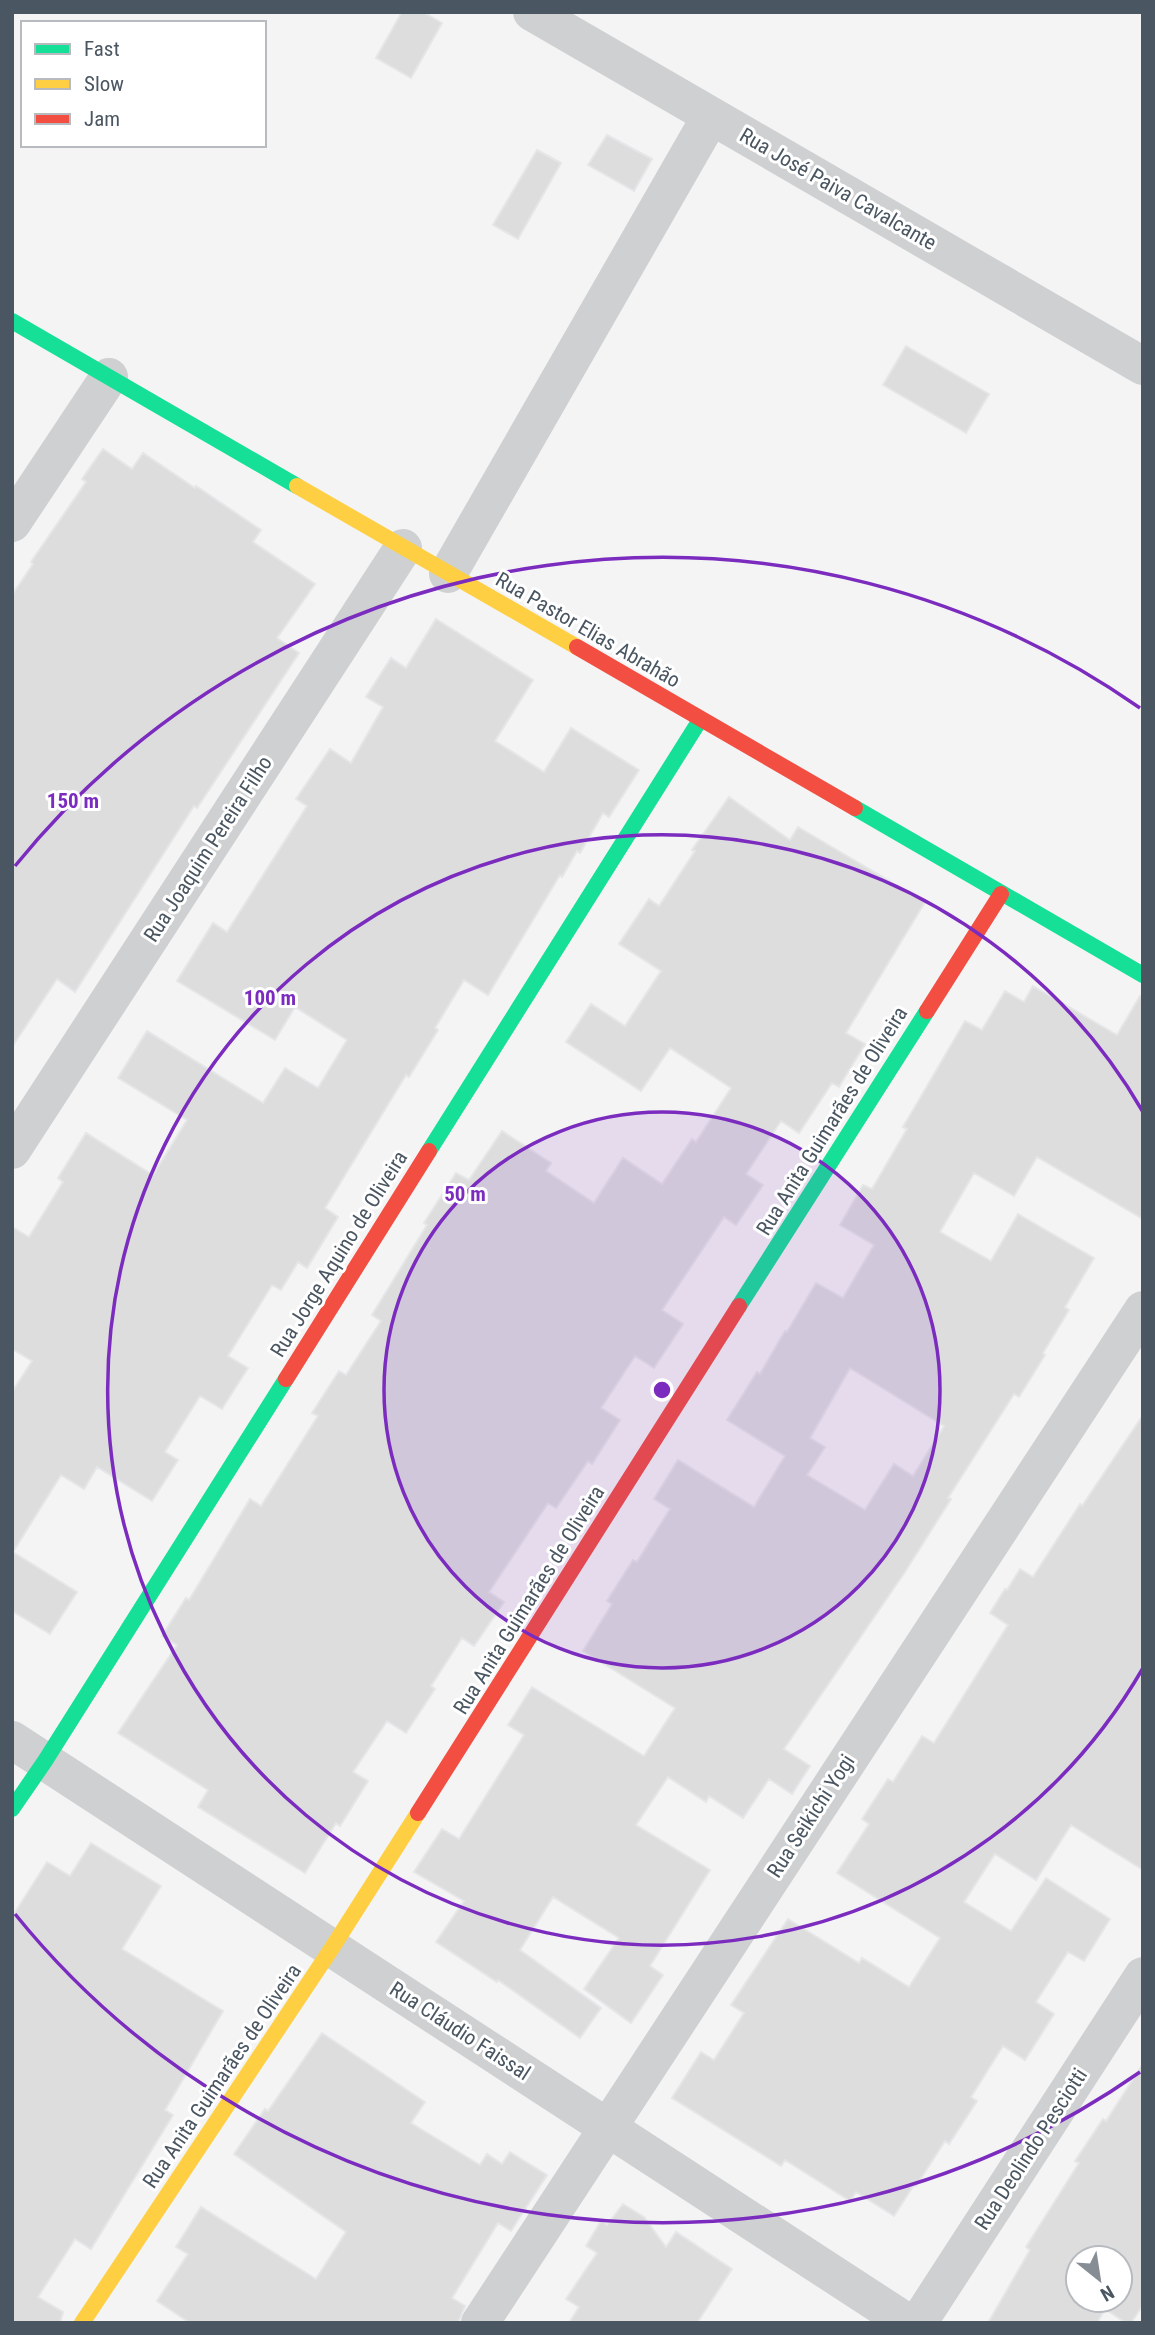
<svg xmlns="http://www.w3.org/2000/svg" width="1155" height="2335" font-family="'Roboto Condensed',sans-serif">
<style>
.building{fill:#ddddde;stroke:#e5e6e7;stroke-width:2;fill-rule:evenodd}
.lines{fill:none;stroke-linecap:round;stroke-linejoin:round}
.street{stroke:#ced0d2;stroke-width:38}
.fast{stroke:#16e098;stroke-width:16}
.slow{stroke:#ffcf43;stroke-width:16}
.jam{stroke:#f24e42;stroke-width:16}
.ring{fill:none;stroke:#7b2cbf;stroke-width:3.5}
.labels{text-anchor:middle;stroke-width:6;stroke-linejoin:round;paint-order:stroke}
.street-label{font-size:21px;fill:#4a5661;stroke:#fff}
.centre{fill:#7b2cbf;stroke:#fff;stroke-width:3.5}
.ring-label{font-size:21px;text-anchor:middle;font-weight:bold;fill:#7b2cbf;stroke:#fff;stroke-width:6;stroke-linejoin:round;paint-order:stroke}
</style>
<rect width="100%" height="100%" fill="#f4f4f4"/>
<path class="building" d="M402,12H423L442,23L411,78L376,58Z
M607,135L652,159L634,191L588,165Z
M537,150L561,163L518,239L493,225Z
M906,346L989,394L966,433L883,385Z
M103,449L132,469L143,453L195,488L196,486L261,530L253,542L315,584L277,638L299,653L197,808L194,806L75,992L57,979L12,1047V595L33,564L31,562L86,482L82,479Z
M436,619L533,680L495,741L544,772L571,728L639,770L609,817L603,813L580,853L577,851L562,877L560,875L488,995L464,980L435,1028L438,1030L409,1077L406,1075L325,1208L338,1217L307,1268L298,1262L281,1290L272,1285L228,1356L248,1368L222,1409L200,1396L165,1452L178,1460L152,1501L97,1467L84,1489L61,1475L13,1552L77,1592L50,1634L12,1611V1392L32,1361L12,1349V1227L29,1237L63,1182L58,1178L86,1133L153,1175L187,1120L118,1078L147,1031L263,1103L285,1068L318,1088L347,1040L295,1007L275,1040L177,981L213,923L227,932L307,806L296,799L330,749L351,763L383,707L366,697L391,658L406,668Z
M729,797L790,840L798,827L925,902L846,1033L865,1044L839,1087L832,1083L799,1133L781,1121L746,1174L763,1185L736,1225L724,1217L662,1310L683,1324L654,1368L635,1356L601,1408L620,1420L592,1464L588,1461L556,1508L548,1503L489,1592L504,1602L474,1646L462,1638L431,1686L435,1689L406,1733L387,1721L353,1772L368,1781L340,1826L336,1823L305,1873L198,1807L208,1790L118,1733L177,1645L162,1636L186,1598L189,1600L250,1499L261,1506L318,1416L312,1413L339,1371L346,1375L381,1321L372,1315L427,1225L424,1223L456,1173L469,1180L502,1131L551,1163L546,1171L594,1203L623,1158L662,1184L692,1139L696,1142L731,1088L670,1048L641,1091L566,1042L591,1004L625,1026L661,971L619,944L649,899L659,906L695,851L692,850Z
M1033,986L1117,1035L1140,996L1143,997V1219L1037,1157L1014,1196L974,1173L940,1232L991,1261L1018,1214L1094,1258L1065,1307L1069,1310L1043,1353L1045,1355L1019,1397L1014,1394L948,1498L951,1499L905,1572L784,1749L810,1766L792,1794L769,1779L743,1818L709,1796L706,1802L668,1777L636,1825L710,1870L650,1966L663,1975L631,2023L584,1989L619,1938L553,1897L520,1950L601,2008L580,2038L498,1980L497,1982L436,1942L464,1901L414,1872L442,1829L459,1839L524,1735L508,1725L532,1687L644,1756L675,1708L583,1651L612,1604L607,1601L633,1560L637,1562L670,1509L654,1499L678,1460L754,1507L785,1456L727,1420L757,1372L760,1374L785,1331L787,1332L816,1283L843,1298L874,1245L840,1225L863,1185L872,1189L907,1129L903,1127L965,1021L982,1030L1005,991L1024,1002ZM850,1368L944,1426L913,1476L894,1464L865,1510L807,1475L825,1447L810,1438Z
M1143,1415V1870L1071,1825L1036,1880L995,1854L964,1902L1011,1931L1046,1878L1110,1919L1084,1961L1068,1952L1036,2002L1054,2014L1025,2060L1003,2046L971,2097L977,2101L949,2144L945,2141L916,2186L914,2185L894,2216L856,2192L850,2201L785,2160L781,2166L672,2098L701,2052L714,2060L744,2013L731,2005L788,1919L859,1963L862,1958L909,1987L940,1938L837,1873L869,1824L862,1819L888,1779L893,1782L922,1736L934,1743L1008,1625L990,1613L1005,1589L1007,1590L1020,1569L1033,1577L1080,1504L1082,1506Z
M91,1843L161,1886L122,1949L223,2011L165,2110L173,2115L91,2249L75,2239L38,2297L63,2312L60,2323H12V1917L47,1862L70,1876Z
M322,2033L425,2102L411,2123L480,2165L487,2154L502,2164L510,2152L547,2175L511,2231L498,2223L452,2298L465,2306L458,2323H190L157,2301L188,2254L176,2247L201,2207L316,2279L346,2232L234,2154L265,2109L268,2111Z
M1143,2064V2305L1131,2323H1126L1105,2309L1097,2323H988L1030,2250L1026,2247L1079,2163L1075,2161L1103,2119L1106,2121ZM1078,2258H1120V2300H1078Z
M623,2204L644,2217L666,2247L676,2232L732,2269L697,2323H569L579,2307L566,2299L597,2253L586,2246L601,2221L607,2225Z"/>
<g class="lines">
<path class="street" d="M532,12L1143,366
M12,523L109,377
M448,574L711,116
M12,1150L403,548
M12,1740L908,2323
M480,2323L1143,1310
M918,2323L1143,1976"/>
<path class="fast" d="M12,321L297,486
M855,808L1143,975
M429,1151L700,720
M739,1306L927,1011
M12,1809L45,1761L286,1379"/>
<path class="slow" d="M297,486L577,647
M82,2323L332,1948L418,1813"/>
<path class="jam" d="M577,647L855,808
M927,1011L1001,894
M286,1379L429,1151
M418,1813L739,1306"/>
</g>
<circle cx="662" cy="1390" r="278" fill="#7b2cbf" fill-opacity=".12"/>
<g class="ring">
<circle cx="662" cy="1390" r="278"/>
<path d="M1143 1668A555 555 0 1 1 1143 1112"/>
<path d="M1140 2072A833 833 0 0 1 15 1914M15 866A833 833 0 0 1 1140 708"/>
</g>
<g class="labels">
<g class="street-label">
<text transform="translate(838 189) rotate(30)" y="7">Rua José Paiva Cavalcante</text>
<text transform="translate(588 630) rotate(30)" y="7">Rua Pastor Elias Abrahão</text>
<text transform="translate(208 849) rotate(-57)" y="7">Rua Joaquim Pereira Filho</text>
<text transform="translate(832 1121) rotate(-58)" y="7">Rua Anita Guimarães de Oliveira</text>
<text transform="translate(339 1254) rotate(-58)" y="7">Rua Jorge Aquino de Oliveira</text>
<text transform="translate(529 1600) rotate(-58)" y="7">Rua Anita Guimarães de Oliveira</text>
<text transform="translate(811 1816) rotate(-57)" y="7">Rua Seikichi Yogi</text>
<text transform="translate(460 2031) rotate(33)" y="7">Rua Cláudio Faissal</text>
<text transform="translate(222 2076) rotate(-56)" y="7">Rua Anita Guimarães de Oliveira</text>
<text transform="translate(1031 2149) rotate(-57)" y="7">Rua Deolindo Pesciotti</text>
</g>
</g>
<circle cx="662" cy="1390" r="10" class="centre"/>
<g class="ring-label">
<text x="73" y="808">150 m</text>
<text x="270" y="1005">100 m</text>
<text x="465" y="1201">50 m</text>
</g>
<rect width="1155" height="2335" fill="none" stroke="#4a5661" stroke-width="28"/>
<rect x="21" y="21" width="245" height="126" fill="#ffffff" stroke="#b7bbc0" stroke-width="2"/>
<rect x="35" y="44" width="35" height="10" fill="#16e098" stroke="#b7bbc0" stroke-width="2"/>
<text x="84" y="56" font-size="21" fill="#4a5661">Fast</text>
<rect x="35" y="79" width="35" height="10" fill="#ffcf43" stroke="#b7bbc0" stroke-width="2"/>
<text x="84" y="91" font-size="21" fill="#4a5661">Slow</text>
<rect x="35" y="114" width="35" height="10" fill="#f24e42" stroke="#b7bbc0" stroke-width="2"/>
<text x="84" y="126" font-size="21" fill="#4a5661">Jam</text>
<g transform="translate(1099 2279) rotate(150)"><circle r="33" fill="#ffffff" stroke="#b7bbc0" stroke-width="2"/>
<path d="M0-5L12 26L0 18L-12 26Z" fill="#868d94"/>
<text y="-10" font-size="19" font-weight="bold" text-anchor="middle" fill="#4a5661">N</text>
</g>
</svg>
